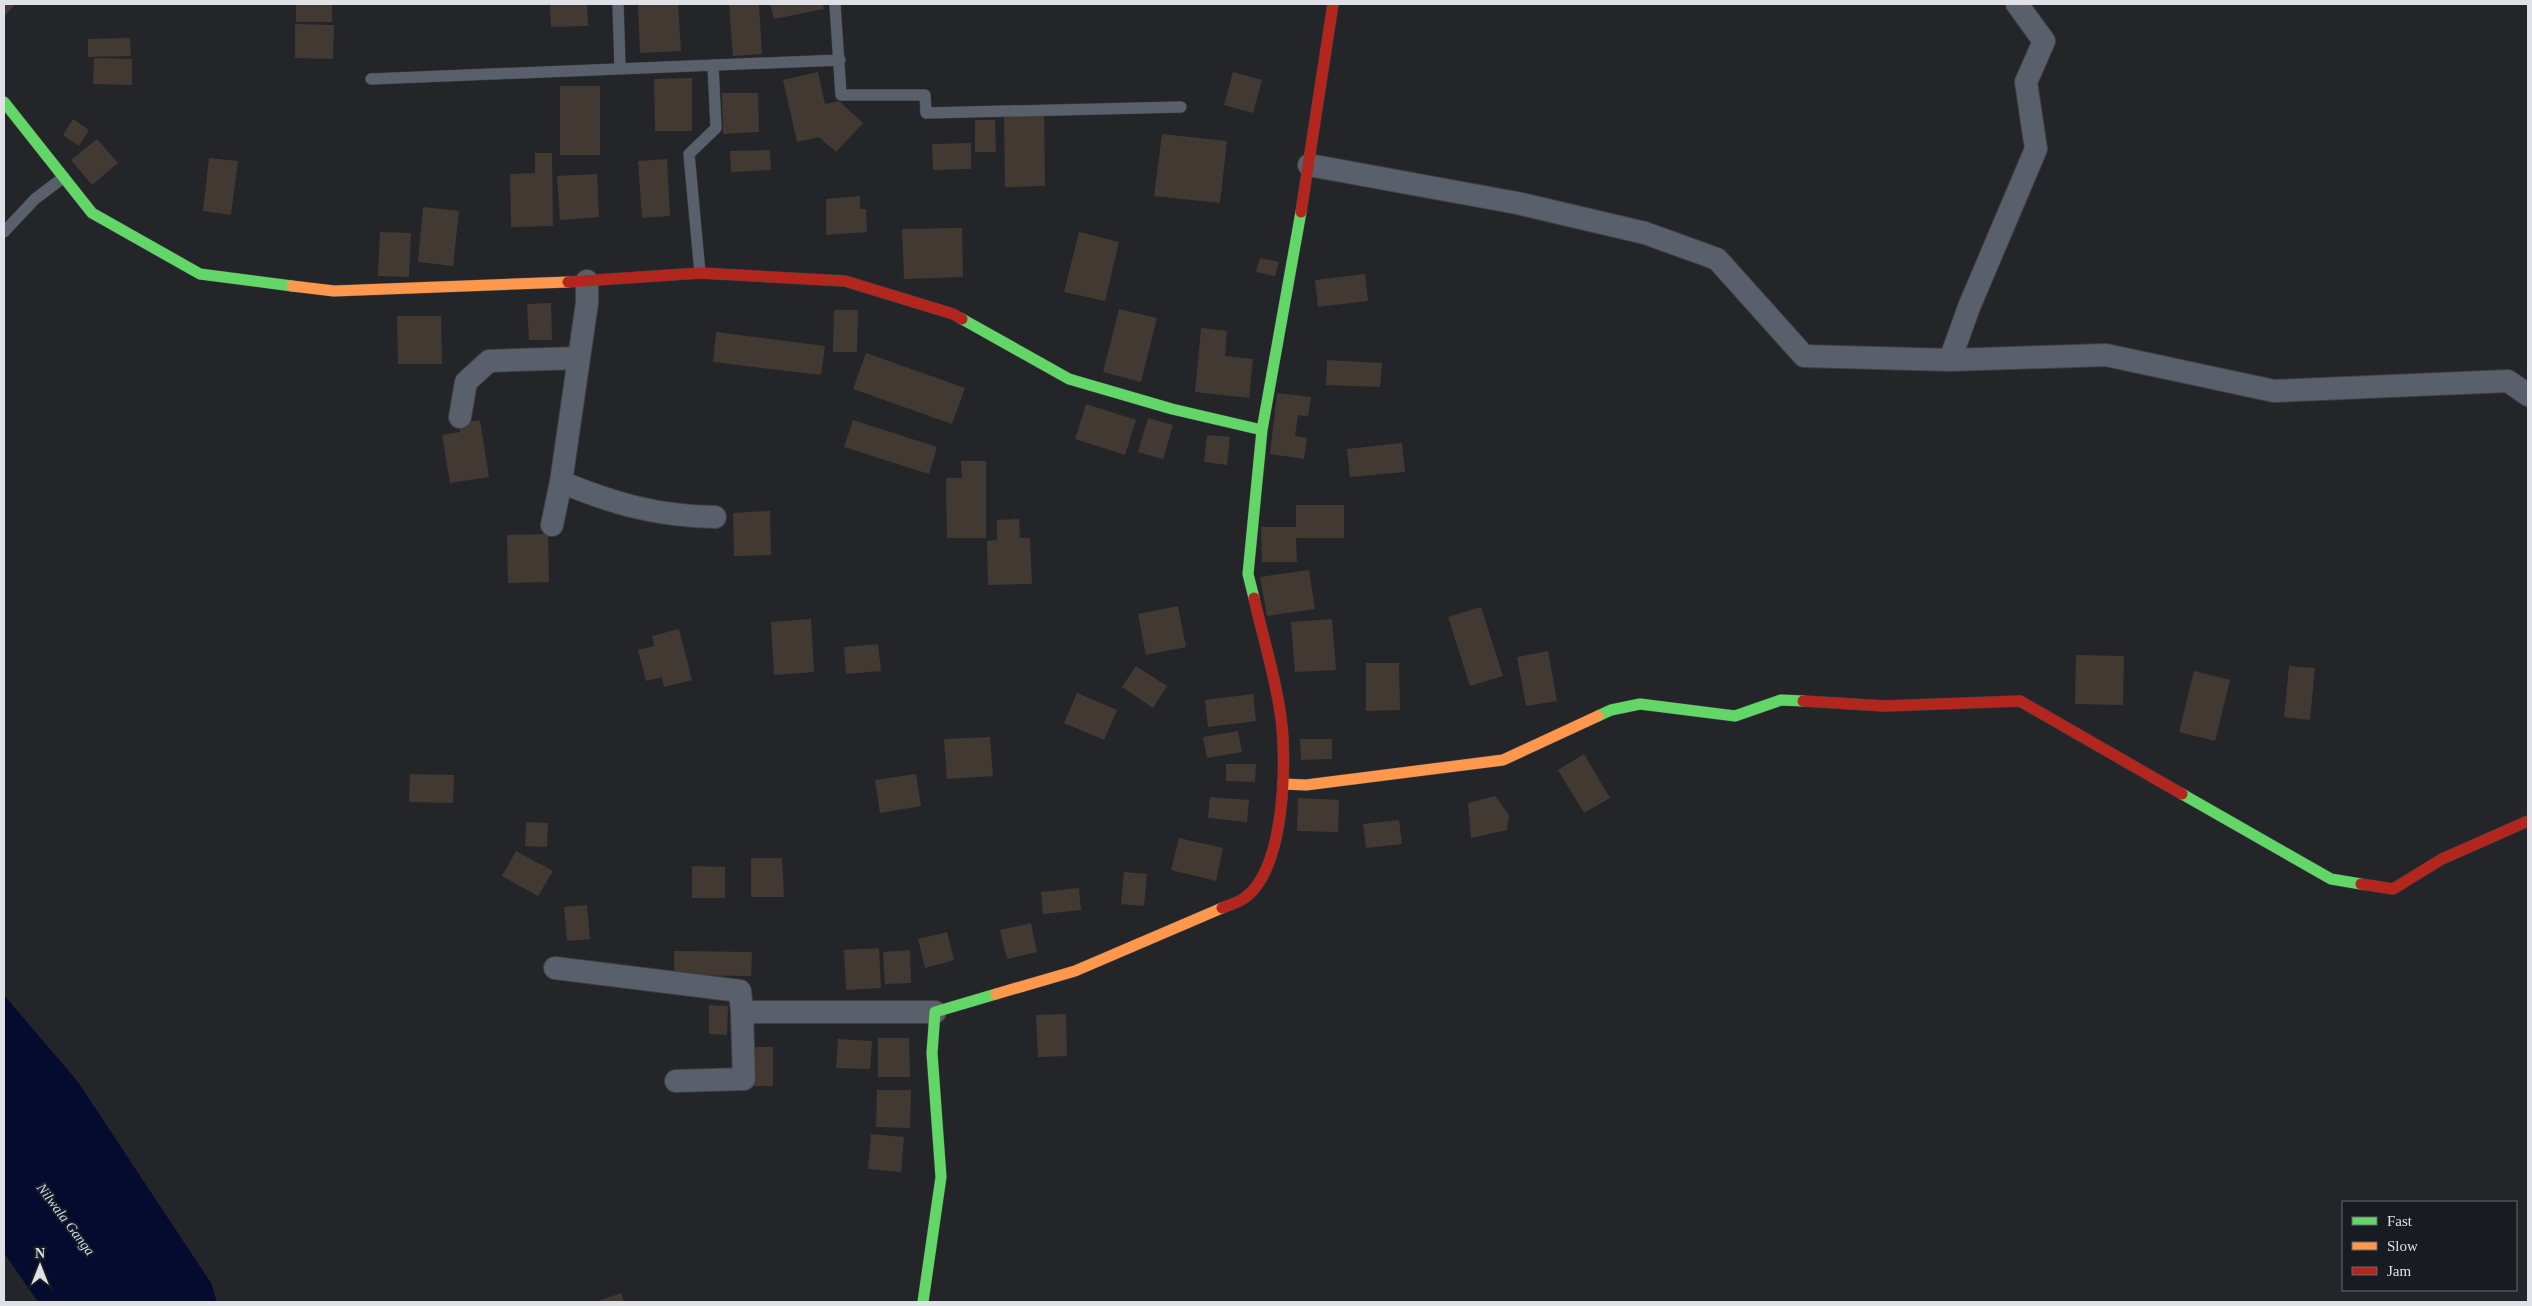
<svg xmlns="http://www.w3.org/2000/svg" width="2532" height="1306" font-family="'Times New Roman',serif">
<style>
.water{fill:#040b2f}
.building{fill:#423933}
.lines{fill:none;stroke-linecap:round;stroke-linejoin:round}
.lane-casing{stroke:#3f4043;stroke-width:12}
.street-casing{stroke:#3f4043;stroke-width:24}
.fast-casing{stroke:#3f4043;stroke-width:12}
.slow-casing{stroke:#3f4043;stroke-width:12}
.jam-casing{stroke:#3f4043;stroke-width:12}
.lane{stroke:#5a606b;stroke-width:11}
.street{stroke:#5a606b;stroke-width:22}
.fast{stroke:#63d668;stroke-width:11}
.slow{stroke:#ff974d;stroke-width:11}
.jam{stroke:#b3261e;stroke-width:11}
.labels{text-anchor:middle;stroke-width:4;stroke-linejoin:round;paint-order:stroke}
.water-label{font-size:14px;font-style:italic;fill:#cad9f7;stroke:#181b22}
</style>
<rect width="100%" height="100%" fill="#242529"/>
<path class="water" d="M4,995L78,1082L211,1283L217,1302H38L4,1253Z"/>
<path class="building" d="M4,4H15L4,17Z
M296,4H332V22H296Z
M550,4H587L588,26L551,27Z
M638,4H678L681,51L640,53Z
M729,4H759L762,54L733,56Z
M770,4H823L824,9L774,19Z
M295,24L334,25L333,59L295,58Z
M130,38L131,56L88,57V39Z
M94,58L132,59V85L93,84Z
M818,72L825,104L839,101L863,123L836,152L819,137L797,142L783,80Z
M1233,72L1262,80L1253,113L1224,105Z
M692,78V131H655L654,79Z
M560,86H600V155H560Z
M722,93H758L759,132L723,134Z
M1044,111L1045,186L1005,187L1004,112Z
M73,119L89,130L79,146L63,135Z
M975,120H995L996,152H975Z
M1162,134L1227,141L1220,203L1154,196Z
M97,139L118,163L92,185L71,160Z
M971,143V169L933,170L932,144Z
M770,150L771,170L731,172L730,151Z
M535,153H552L553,226L511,227L510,174L535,173Z
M209,158L238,161L231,215L203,211Z
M667,159L670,216L642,218L638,161Z
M597,174L599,217L560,220L557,176Z
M860,196V209H866L867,232L826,235V199Z
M423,207L459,211L453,266L418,262Z
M962,228L963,277L904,279L902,229Z
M380,232L411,233L409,277L378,276Z
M1079,232L1119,242L1105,301L1064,292Z
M1260,258L1279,262L1275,276L1256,272Z
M1365,274L1368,301L1318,307L1315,280Z
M551,303L552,340H529L527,304Z
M1119,309L1157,318L1141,382L1103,372Z
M834,310H858L857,352H833Z
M397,316H441L442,364H398Z
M1201,328L1227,331L1225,356L1253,359L1249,398L1195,392Z
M716,332L825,346L821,375L713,362Z
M866,353L965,388L952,424L853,389Z
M1327,360L1382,363L1380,387L1326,385Z
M1277,393L1311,397L1308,416L1298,415L1295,436L1307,438L1304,459L1270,454Z
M1086,404L1136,420L1125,455L1075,439Z
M1148,418L1173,425L1163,459L1138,452Z
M480,420L489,477L450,483L442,435L460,432L459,423Z
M853,420L937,447L929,474L844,447Z
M1207,435L1230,437L1227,465L1204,462Z
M1402,443L1405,472L1350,477L1347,449Z
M961,461H986V538H947L946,478H962Z
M1296,505H1344V538H1296L1297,562H1262L1261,527H1296Z
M770,511L771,555L734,556L733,513Z
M1019,519L1020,538H1030L1032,584L988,585L987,541L997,540V520Z
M548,534L549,582L508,583L507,535Z
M1309,570L1315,609L1267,616L1260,577Z
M1178,606L1186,647L1146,655L1138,614Z
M1481,607L1503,676L1470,686L1448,617Z
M811,619L814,672L774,675L771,622Z
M1332,619L1336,670L1295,672L1291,622Z
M679,629L692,680L664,687L662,677L646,681L638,650L654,646L652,636Z
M878,644L881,671L846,674L844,647Z
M1548,651L1557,701L1526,706L1517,657Z
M2076,655L2124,656L2123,705L2075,704Z
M1366,663H1399L1400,710L1366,711Z
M1136,666L1167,686L1153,708L1122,687Z
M2289,666L2315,668L2310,720L2284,717Z
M2194,671L2230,680L2215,741L2179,732Z
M1077,693L1117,710L1104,740L1064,723Z
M1253,694L1256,721L1208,727L1205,700Z
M1238,731L1242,752L1207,758L1203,737Z
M990,737L993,776L947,779L944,739Z
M1300,739H1332V759L1301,760Z
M1584,754L1610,798L1584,813L1558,770Z
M1226,764H1256L1255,782L1226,781Z
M410,774L454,775L453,803L409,802Z
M916,774L921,806L880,813L875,780Z
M1495,796L1509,815L1507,830L1471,838L1468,803Z
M1210,797L1249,800L1247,822L1208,818Z
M1298,798L1339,800L1338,832L1297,831Z
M1399,820L1402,844L1366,848L1363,824Z
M526,822L548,823L547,847L525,846Z
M1179,838L1223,848L1216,881L1171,870Z
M516,851L553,871L538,896L502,876Z
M751,858H782L784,897H751Z
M692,866L725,867V898H692Z
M1124,872L1147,874L1144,906L1121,904Z
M1079,888L1081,910L1043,914L1041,892Z
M587,905L590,939L567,941L564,907Z
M1031,923L1037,952L1007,959L1000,930Z
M947,932L954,960L925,968L918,939Z
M879,948L881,988L846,990L844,950Z
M910,950L911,983L885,984L883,952Z
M674,951L752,952L751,976L674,975Z
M709,1005L728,1006L727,1035L709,1034Z
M1066,1014L1067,1056L1038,1057L1036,1015Z
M878,1038H909L910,1077H878Z
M838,1039L872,1041L870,1069L836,1068Z
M753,1047H773V1086H753Z
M877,1090H911L910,1128L876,1127Z
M871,1134L904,1137L901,1172L868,1169Z
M621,1293L624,1302H596Z"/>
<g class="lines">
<defs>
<path id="lane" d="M618,4L620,68
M835,4L841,95H925L926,113L1181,107
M371,79L840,60
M4,232L35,199L64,177
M700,273L689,154L716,128L713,65"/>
<path id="street" d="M1309,165L1517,203L1645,233L1717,259L1804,356L1950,360L2106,355L2274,391L2508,381L2528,395
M1950,360L1969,307L2036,149L2026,82L2044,41L2017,4
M460,417L466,382L489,361L578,358
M561,482C615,504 657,516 715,517
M552,525L561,482L587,303V281
M555,968L740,991L742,1012
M676,1081L744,1079L742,1012H935"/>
<path id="fast" d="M4,102L92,213L200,274L292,286
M962,319L1069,379L1172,409L1262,430
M1254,598L1248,574L1262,430L1301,212
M1598,716L1611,710L1640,704L1735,716L1781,700L1803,701
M2182,794L2331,879L2361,884
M923,1302L941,1177L932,1053L935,1012L996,994"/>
<path id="slow" d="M292,286L334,291L568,282
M1283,784L1306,785L1503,760L1598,716
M996,994L1075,971L1222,908"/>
<path id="jam" d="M1301,212L1333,4
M568,282L700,273L845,281L953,314L962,319
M1803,701L1885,706L2020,701L2182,794
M2361,884L2393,889L2442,859L2528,821
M1222,908C1229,905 1237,903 1243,899C1285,872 1287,763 1281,718C1276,678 1263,638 1254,598"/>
</defs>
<use href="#lane" class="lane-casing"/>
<use href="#street" class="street-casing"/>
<use href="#fast" class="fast-casing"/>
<use href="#slow" class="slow-casing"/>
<use href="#jam" class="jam-casing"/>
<use href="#lane" class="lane"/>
<use href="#street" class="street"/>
<use href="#fast" class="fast"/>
<use href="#slow" class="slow"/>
<use href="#jam" class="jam"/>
</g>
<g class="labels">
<g class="water-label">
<text transform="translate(66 1219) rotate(53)" y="5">Nilwala Ganga</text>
</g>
</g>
<rect width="2532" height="1306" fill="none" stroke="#dfe1e6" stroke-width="10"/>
<rect x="2342" y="1201" width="175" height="90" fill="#181b22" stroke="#686a70"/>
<rect x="2352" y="1217" width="25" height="8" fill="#63d668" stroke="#686a70"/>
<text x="2387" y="1226" font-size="15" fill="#dfe1e6">Fast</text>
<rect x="2352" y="1242" width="25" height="8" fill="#ff974d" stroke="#686a70"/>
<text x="2387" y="1251" font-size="15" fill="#dfe1e6">Slow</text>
<rect x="2352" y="1267" width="25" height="8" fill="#b3261e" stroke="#686a70"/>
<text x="2387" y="1276" font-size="15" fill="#dfe1e6">Jam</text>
<g transform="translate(40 1266)" stroke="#181b22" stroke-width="4" paint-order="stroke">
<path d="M0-4L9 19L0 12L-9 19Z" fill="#dfe1e6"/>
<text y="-8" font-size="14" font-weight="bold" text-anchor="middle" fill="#dfe1e6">N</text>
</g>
</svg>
